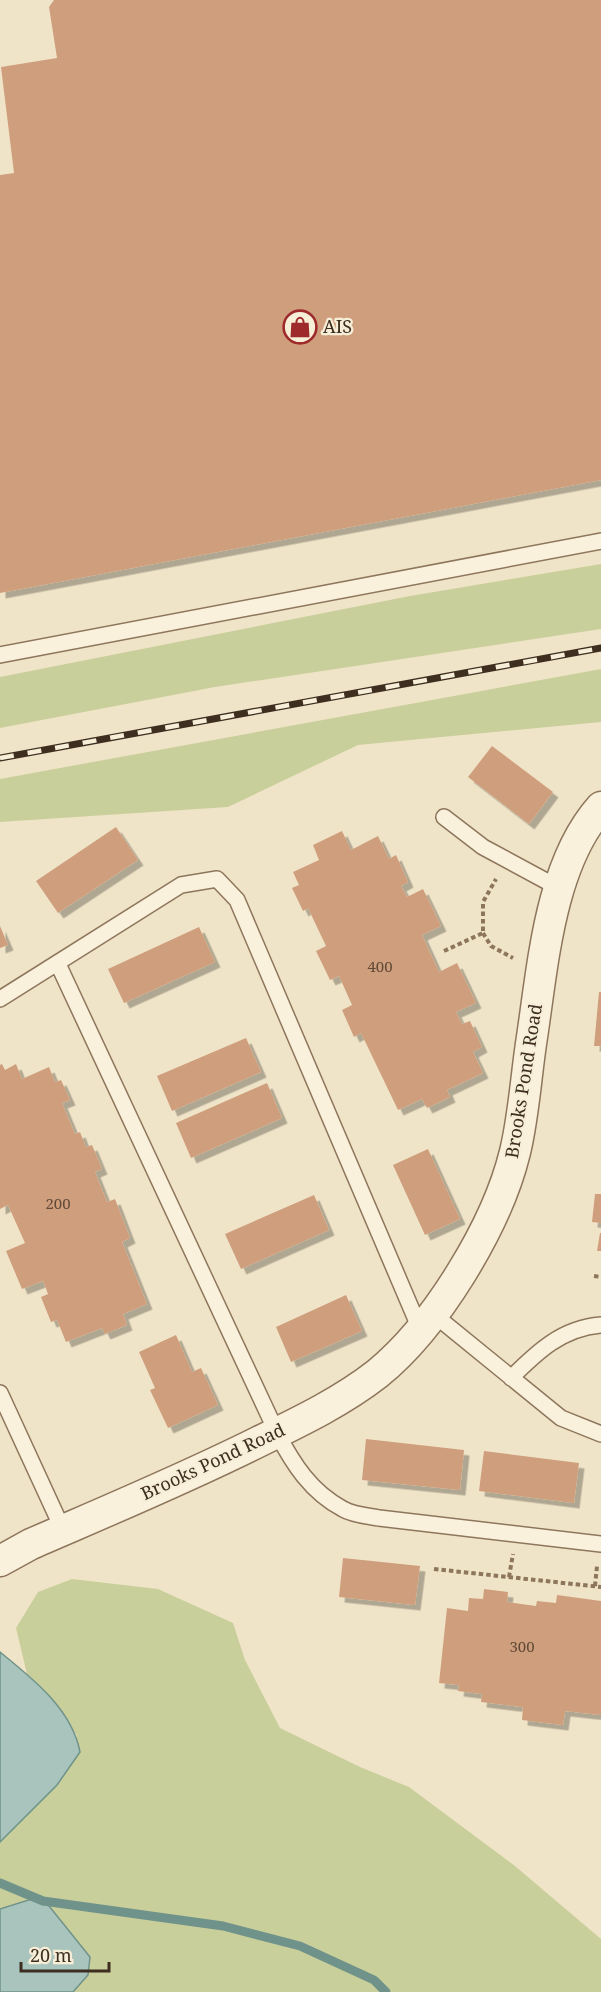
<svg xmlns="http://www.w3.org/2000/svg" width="601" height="1992" font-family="'Noto Serif',serif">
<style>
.green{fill:#c9cf9b}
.water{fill:#a9c4bc;stroke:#6f938a;stroke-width:1.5}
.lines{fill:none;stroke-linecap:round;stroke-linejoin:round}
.stream{stroke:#6f938a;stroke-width:9}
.building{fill:#cf9f7d;filter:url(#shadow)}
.lane-casing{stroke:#8d765c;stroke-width:18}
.street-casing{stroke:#8d765c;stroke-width:33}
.path{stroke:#8d765c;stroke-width:4;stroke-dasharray:4.5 3;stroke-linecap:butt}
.lane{stroke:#faf1dc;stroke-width:15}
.street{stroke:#faf1dc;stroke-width:30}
.rail-casing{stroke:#3d2e20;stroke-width:7}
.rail{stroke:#f7eed8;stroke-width:4.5;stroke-dasharray:14;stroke-linecap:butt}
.labels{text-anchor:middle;stroke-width:4.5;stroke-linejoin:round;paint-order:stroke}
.number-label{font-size:15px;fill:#624a37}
.poi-label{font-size:18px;fill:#3d2e20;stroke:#f7eed8;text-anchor:start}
.street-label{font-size:18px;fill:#3d2e20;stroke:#f7eed8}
</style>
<defs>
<filter id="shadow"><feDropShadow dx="5.5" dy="5.5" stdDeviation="0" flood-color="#0004"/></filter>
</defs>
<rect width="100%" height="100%" fill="#f0e4c8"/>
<path class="green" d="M601,564V629L215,687L0,728V677L410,596Z
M601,669V722L358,745L228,807L0,822V779Z
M72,1579L158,1589L233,1623L245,1660L280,1728L360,1767L409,1787L515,1866L601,1939V1992H73L89,1957L41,1897L0,1909V1842L57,1785L77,1736L57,1705L27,1674L16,1628L38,1592Z"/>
<path class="water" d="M0,1652C32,1678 72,1709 80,1752L57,1785L0,1842Z
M41,1896L90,1957L88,1975L73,1992H0V1909Z"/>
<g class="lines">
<path class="stream" d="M0,1883L43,1901L223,1926L300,1946L374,1980L386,1992"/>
</g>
<path class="building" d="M54,0H601V480L0,593V175L14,173L1,67L57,58L49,7Z
M492,746L553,792L529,824L468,777Z
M116,827L138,860L58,913L36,881Z
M342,831L351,850L378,836L389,859L396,855L408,882L401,886L407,897L423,889L441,926L422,935L439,972L457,963L476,1003L456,1012L462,1024L470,1021L482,1047L473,1052L483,1073L447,1090L450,1097L427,1108L422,1099L398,1110L361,1033L354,1037L342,1010L352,1005L339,976L330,980L316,951L326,946L308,908L303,911L292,888L299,885L293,872L319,860L313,845Z
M0,926L8,945L0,948Z
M199,927L215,962L124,1003L108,969Z
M599,992H601V1046H594Z
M246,1038L261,1072L172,1111L157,1076Z
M2,1064L5,1070L16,1064L22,1079L49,1067L55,1082L61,1080L70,1100L62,1103L75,1134L80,1132L86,1147L92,1145L102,1169L95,1172L107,1202L115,1199L130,1238L122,1242L147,1304L123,1314L127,1325L105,1334L102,1328L66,1342L57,1320L51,1322L41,1297L48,1294L43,1281L22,1289L6,1251L25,1243L8,1205L0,1209V1065Z
M267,1083L282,1118L191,1158L176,1123Z
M428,1149L460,1219L425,1235L393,1165Z
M595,1194H601V1223L592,1222Z
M314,1195L329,1230L241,1269L225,1234Z
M600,1233H601V1251H597Z
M346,1295L362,1331L291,1362L276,1327Z
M176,1335L192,1372L201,1368L218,1405L168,1428L150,1390L155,1388L139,1352Z
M366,1439L464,1450L460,1490L362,1480Z
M484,1451L579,1463L574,1503L479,1491Z
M343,1558L420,1566L415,1605L339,1597Z
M484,1589L508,1592L507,1602L536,1606L537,1601L556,1603L557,1595L601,1601V1715L565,1711L563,1725L522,1720L523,1707L481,1702L482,1694L458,1691L459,1685L439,1683L447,1608L468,1611L469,1598L483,1599Z"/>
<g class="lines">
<defs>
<path id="lane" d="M0,655L601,541
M444,817L483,847L559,888
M58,964L277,1433C293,1464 311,1492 343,1509C353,1515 368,1516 379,1518L601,1544
M0,999L181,885L217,879L237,900L420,1329
M432,1313L561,1418L601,1434
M511,1378C537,1352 562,1328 601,1325
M0,1393L63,1530"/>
<path id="street" d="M0,1561L31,1544C107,1511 184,1479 258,1442C299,1422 341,1402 377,1374C436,1326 497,1226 515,1152C524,1115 526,1075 532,1037C543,964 550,864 601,807"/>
</defs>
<use href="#lane" class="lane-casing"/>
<use href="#street" class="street-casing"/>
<path class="path" d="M483,933L491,946L513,958
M444,951L483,933V902L496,879
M594,1276L601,1277
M434,1569L601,1587
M509,1577L513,1554
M595,1586L597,1566"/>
<use href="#lane" class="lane"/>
<use href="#street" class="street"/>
<defs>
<path id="rail" d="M0,758L601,648"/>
</defs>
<use href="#rail" class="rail-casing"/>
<use href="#rail" class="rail"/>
</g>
<defs>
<symbol id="shop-ring" viewBox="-11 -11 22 22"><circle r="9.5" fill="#f7eed8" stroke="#9e2a2b" stroke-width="1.5"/><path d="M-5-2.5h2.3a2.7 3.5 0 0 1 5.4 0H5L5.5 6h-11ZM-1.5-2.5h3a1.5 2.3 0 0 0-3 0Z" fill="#9e2a2b"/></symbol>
</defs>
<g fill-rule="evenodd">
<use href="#shop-ring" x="281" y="308" width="38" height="38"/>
</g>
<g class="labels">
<g class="number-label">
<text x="380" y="972">400</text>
<text x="58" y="1209">200</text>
<text x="522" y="1652">300</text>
</g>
<g class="poi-label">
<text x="323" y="333">AIS</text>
</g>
<g class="street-label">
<text transform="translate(524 1081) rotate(-81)" y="6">Brooks Pond Road</text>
<text transform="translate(213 1462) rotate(-25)" y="6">Brooks Pond Road</text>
</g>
</g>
<path d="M21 1962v9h88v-9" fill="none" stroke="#3d2e20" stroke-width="3"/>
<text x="30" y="1962" font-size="18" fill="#3d2e20" stroke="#f7eed8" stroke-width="4.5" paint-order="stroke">20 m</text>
</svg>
